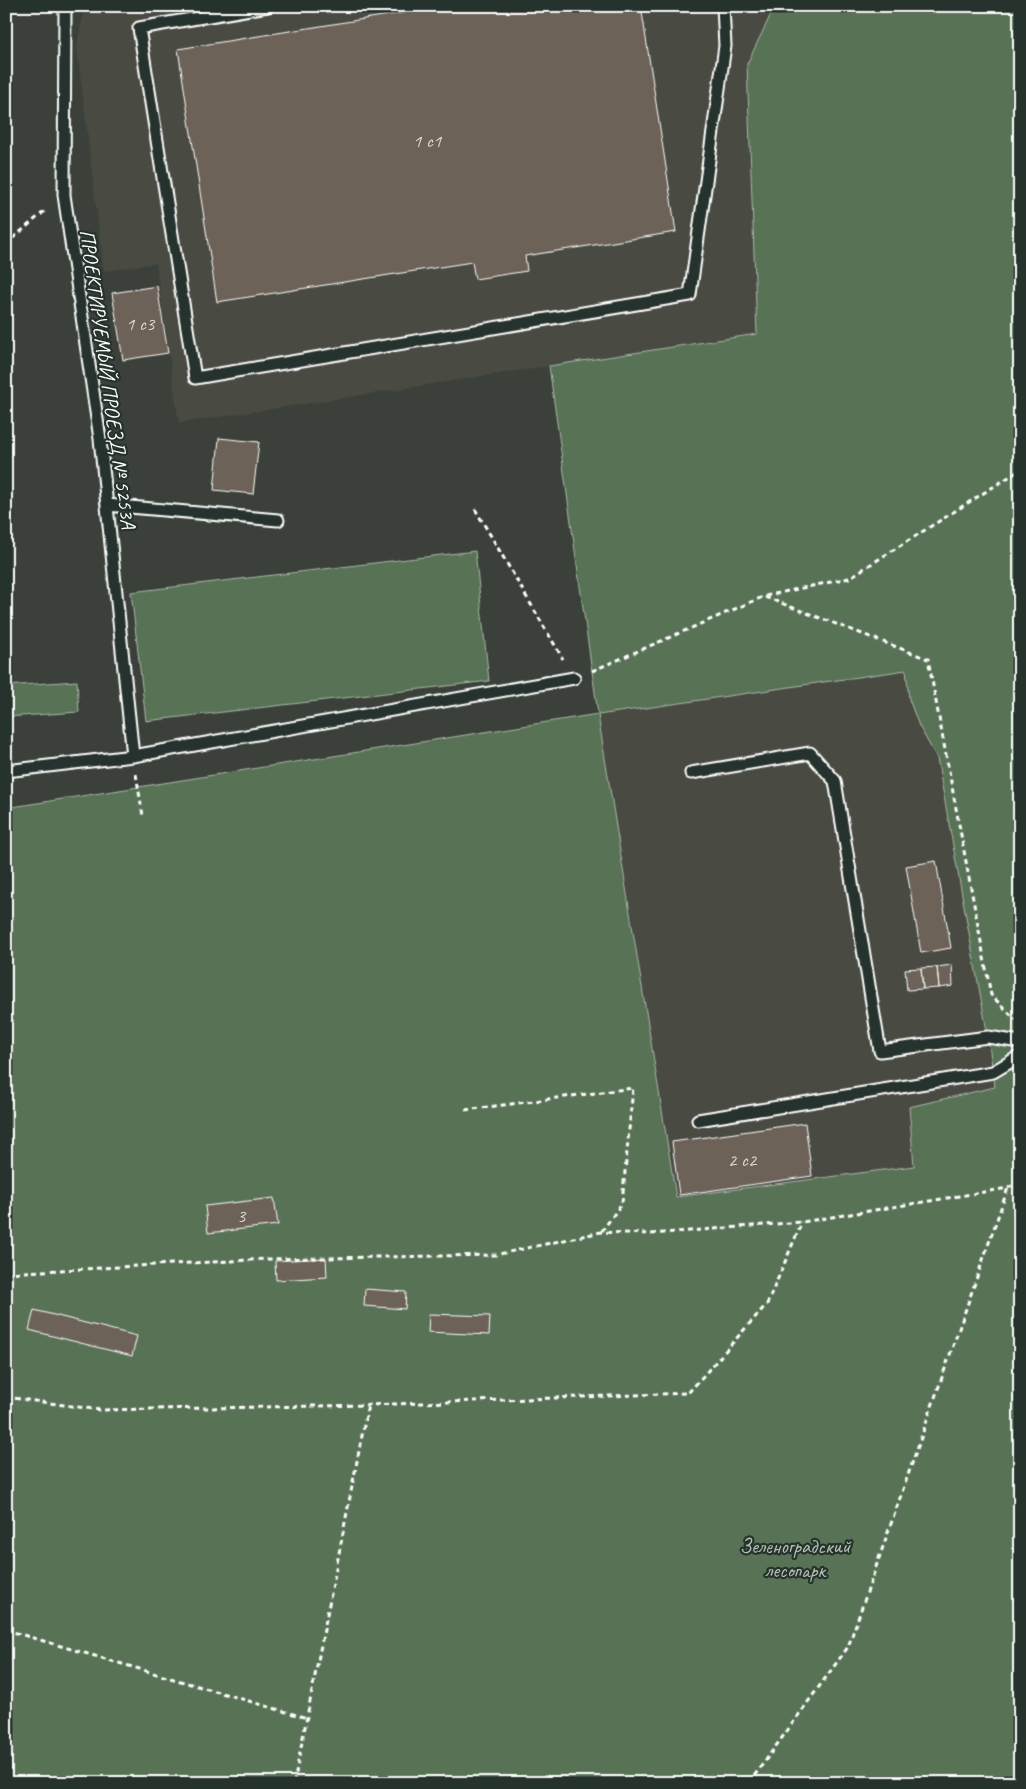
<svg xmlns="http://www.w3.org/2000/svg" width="1026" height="1789" font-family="Caveat,sans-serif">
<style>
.built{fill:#4a4b43}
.green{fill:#587257;stroke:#acb8ab;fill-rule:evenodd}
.building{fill:#6d6259;stroke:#fff}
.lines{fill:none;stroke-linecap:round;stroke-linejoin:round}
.service-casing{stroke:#fff;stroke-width:15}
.path{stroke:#fff;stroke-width:3;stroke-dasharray:5 4;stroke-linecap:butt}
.service{stroke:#26332d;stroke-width:11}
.labels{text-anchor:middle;stroke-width:4.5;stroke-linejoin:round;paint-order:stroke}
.number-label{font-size:19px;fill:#dad8d6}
.street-label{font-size:21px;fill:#fff;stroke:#26332d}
.park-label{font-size:21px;fill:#b4c0b3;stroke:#26332d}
</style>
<rect width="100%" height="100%" fill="#3b413a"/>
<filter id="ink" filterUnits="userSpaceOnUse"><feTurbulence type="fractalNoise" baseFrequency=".02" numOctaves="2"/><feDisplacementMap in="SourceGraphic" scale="10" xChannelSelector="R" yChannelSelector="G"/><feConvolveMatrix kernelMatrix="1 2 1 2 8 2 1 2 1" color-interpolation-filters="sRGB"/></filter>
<g filter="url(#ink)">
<path class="built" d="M85,6H775L747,64L757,334L179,423L156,263L104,271L77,47Z
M921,667L988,1037L995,1087L909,1107L915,1166L676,1197L598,715Z"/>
<path class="green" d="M775,6H1020V1783H6V808L598,714L549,366L757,334L747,64ZM906,670L909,699L919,726L937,758L988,1037L995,1087L909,1107L914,1166L676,1197L598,715Z
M475,551L489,681L146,721L131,592Z
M77,681L79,712L6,717V686Z"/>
<path class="building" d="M445,6H641L676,232L525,256L527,271L475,279L472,262L217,302L178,49Z
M157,286L168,353L123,360L112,293Z
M219,438L259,442L253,494L214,490Z
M936,861L951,948L921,953L906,866Z
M952,965L953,986L939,988L937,967Z
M937,967L939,988L923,989L921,968Z
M921,968L923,989L907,990L905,969Z
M805,1123L812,1176L679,1195L672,1142Z
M274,1198L278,1225L208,1233L205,1206Z
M326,1258L327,1277L276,1280L275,1261Z
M365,1289L406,1292L405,1309L364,1306Z
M34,1310L137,1336L132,1356L29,1330Z
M429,1314L490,1316L489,1335L428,1332Z"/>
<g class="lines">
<defs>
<path id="service" d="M65,6L64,195L100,439L133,756
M268,6L139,28L195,378L690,295L725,46L723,6
M107,505L278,520
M6,771L133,756L574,678
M691,773L810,753L835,781L880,1051L988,1037L1020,1042
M698,1120L993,1072L1020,1056"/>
</defs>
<use href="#service" class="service-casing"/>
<path class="path" d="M6,244L46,210
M475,509L563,659
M765,597L928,659L991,995L1016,1020
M592,671L765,596L849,578L1020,470
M136,774L143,816
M465,1110L633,1088L622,1203L602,1231
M6,1273L267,1259L495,1255L601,1232L651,1234L802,1222L1008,1188L1020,1181
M6,1397L100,1410L368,1405L688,1393L767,1304L802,1222
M6,1630L307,1718
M294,1783L368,1405
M749,1783L848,1647L1008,1188"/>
<use href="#service" class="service"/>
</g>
</g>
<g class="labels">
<g class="number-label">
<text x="427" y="147">1 с1</text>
<text x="140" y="330">1 с3</text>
<text x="742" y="1166">2 с2</text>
<text x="241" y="1222">3</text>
</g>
<g class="street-label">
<text transform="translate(108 379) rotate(82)" y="7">ПРОЕКТИРУЕМЫЙ ПРОЕЗД № 5253А</text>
</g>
<g class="park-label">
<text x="795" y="1553">Зеленоградский<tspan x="795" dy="24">лесопарк</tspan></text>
</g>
</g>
<rect width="1026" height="1789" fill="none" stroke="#26332d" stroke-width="25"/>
<rect x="12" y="12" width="1001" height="1764" fill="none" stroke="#fff" stroke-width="2" filter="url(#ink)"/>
</svg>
